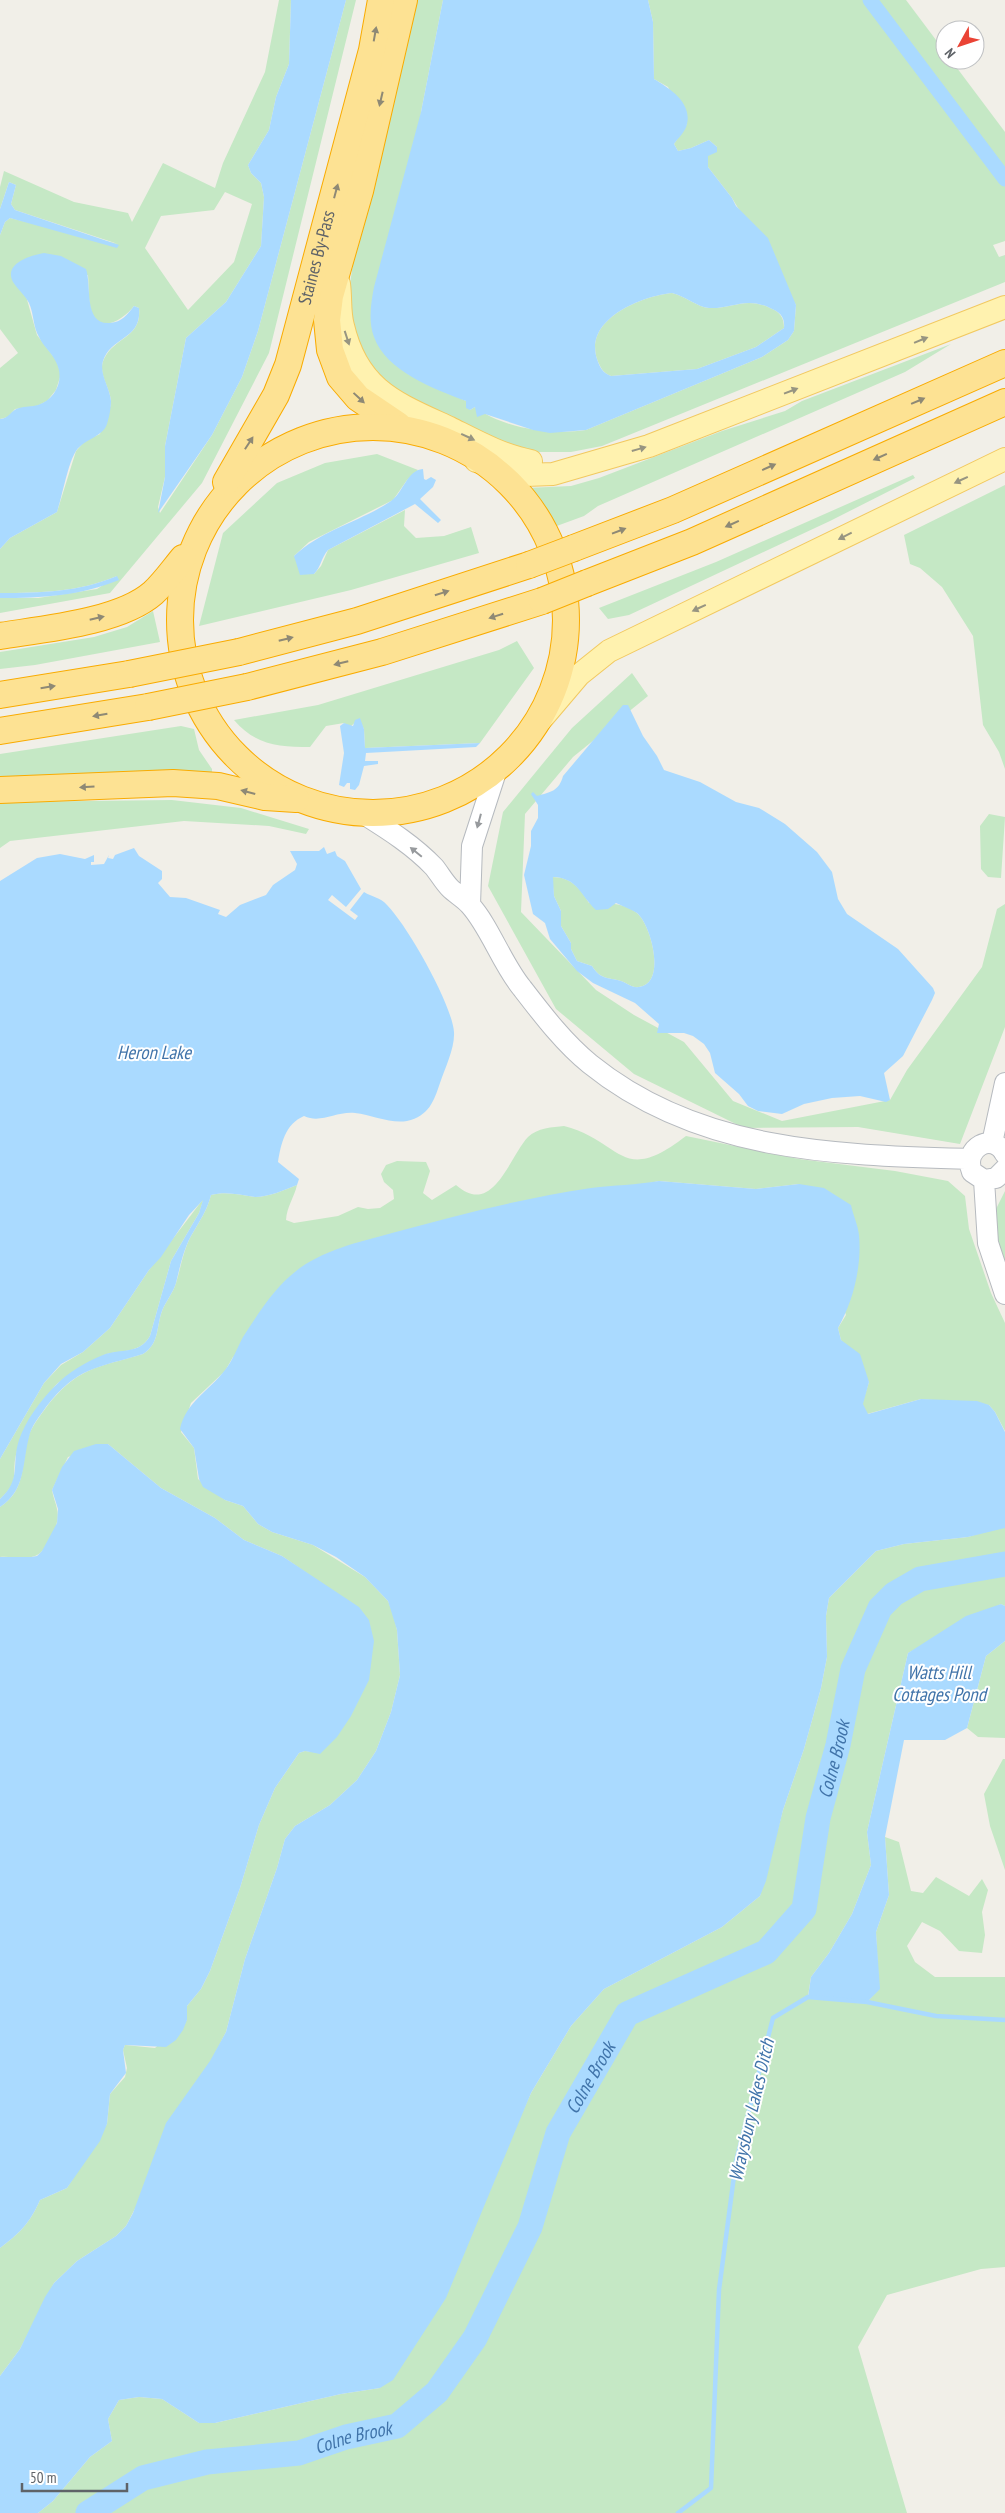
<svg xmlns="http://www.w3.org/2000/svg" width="1005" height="2513" font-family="'PT Sans Narrow',sans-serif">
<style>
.green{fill:#c5e8c5;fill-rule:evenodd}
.water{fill:#aadaff;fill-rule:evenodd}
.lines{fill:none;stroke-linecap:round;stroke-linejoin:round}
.stream{stroke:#aadaff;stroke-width:4.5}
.canal{stroke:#aadaff;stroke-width:15}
.river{stroke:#aadaff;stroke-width:25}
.secondary-casing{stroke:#b6babf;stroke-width:22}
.primary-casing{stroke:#f2c960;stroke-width:24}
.highway-casing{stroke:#f9ab00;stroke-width:28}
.secondary{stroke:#fff;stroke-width:20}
.primary{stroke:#fff2af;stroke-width:22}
.highway{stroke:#fde293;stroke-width:26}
.highway-bridge-casing{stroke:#f9ab00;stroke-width:28;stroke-linecap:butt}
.highway-bridge{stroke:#fde293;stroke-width:26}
.oneway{fill:#8e8975}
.oneway2{fill:#979581}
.oneway3{fill:#979a9d}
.labels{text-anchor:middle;stroke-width:4;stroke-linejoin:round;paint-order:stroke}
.street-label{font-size:18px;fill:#5f6368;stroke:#fff}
.water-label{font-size:19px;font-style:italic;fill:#4174aa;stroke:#fff}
</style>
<rect width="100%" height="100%" fill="#f1efe8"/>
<path class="green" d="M279,0H291L289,64L276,97L269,130L248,165L251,173L261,183L264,197L261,246L226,302L186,338L165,446V477L158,507L160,513L212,435L242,377L258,331L346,0H356L269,353L202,483L110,593L0,613V598H38L97,589L117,576C79,592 41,593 0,593V549L10,538L57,512L76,451L85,441L100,434C103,425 111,410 111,401C110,387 97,373 104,359C115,336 142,338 139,308L134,306C124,319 99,336 91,310C88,300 89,286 88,275L13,280L26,296L37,335L56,360L61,374L56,390L47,401L37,406L15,409L8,417L0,419V368L18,353L0,329V235L5,222L10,218L118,244L15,210L11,204L16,185L9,182L0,209V187L4,171L74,202L128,213L132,222L163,163L215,188L223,163L265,72ZM225,192L252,204L234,262L188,310L145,248L161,216L214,210Z
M416,0H443L421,112L408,374L466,401L470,410L475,407C504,429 552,435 586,430L762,357L788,340L794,331L796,305L732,198L708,167L707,155L717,147L709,140L691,148L678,151L674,144L687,124L668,87L654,79L653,22L648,0H906L945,52V60H951L1005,132V241L993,245L999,257L1005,255V282L602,446L571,452H530L475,431L392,391L366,361L351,327L348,296L355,251Z
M672,293C685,296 697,307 709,308C733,309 745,296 770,308C780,312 784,317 784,328L756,347L697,369L611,376C603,373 600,367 597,359C584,319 642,296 672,293Z
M951,344L905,372L598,506L584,516L554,527L543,505L526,488L571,486L599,478L722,431L785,411L802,401Z
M377,454L418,470L407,480L393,500L309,542L294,556L314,574L321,566L328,550L405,510L404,526L416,538L444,536L471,527L479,553L351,590L199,626L223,533L277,483L325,463Z
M913,475L915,478L830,521L629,615L608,619L599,608L716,562Z
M1005,485V769L999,752L983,725L973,636L942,587L920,568L910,564L904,535Z
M153,611L160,642L35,665L0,669V652L94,637L127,627Z
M517,641L534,668L480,743L365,748L364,729L359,719L350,727L344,723L326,726L310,747C279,747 255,745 234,720L318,705L499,650Z
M632,673L648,696L573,757L525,814L521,912L596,990L634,1015L684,1042L733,1101L782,1121L890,1100L907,1070L982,967L997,909L1005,904V1027L960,1144L858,1127L744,1128L634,1074L556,1009L488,886L503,812L572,728Z
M181,726L194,729L199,750L212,769V773L0,780V754Z
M172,800L241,808L309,829L306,834L269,826L184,821L10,841L0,848V802Z
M989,814L1005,817L1001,878L988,877L981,869L980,826Z
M552,877C571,877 580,888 589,903C606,903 623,902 637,913C651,925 667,983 639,987C632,988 627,983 621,981C607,977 601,980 592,966L577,961L571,949V943L561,926V911L554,896Z
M564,1126C623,1141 620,1187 686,1136L799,1159L895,1171L948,1181L965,1196L969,1229L991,1293L1005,1323V1431L995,1412L989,1405L921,1399L867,1414L862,1404L869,1382L841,1340L838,1328L846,1315L799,1184L756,1189L659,1181L635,1186L233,1357L225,1371L191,1403L181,1432L194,1448L198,1479L225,1500L243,1506L258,1524L272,1532L313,1545L365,1577L388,1601L393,1614L397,1630L400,1675L391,1712L376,1751L357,1780L330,1805L295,1826L285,1839L277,1868L245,1959L226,2032L126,2226L116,2236L77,2261L54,2283L20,2349L0,2376V2248C20,2233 30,2223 40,2200L67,2188L107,2124L110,2094L125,2077L127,2068L123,2050L125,2045L155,2048L187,2020V2006L201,1989L210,1971L240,1888L259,1825L275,1788L299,1753L305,1751L320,1753L311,1576L282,1556L244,1540L215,1518L161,1488L108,1444L68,1457L52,1490C53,1497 56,1503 57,1509C61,1523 48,1551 35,1556C25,1560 11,1556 0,1557V1507C28,1489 20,1462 29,1435C32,1426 40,1416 45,1409C77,1367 96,1368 143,1354C160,1343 156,1327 162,1311C166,1301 173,1293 176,1283C181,1267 183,1251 191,1236C199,1222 207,1211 211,1195C227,1191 239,1195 255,1197C269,1197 284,1190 297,1185C294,1198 287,1206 286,1220L294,1223L338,1216L358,1207L368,1209L380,1208L394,1199L393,1190L384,1182L381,1174L386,1165L397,1161L426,1162L430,1171L423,1193L432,1200L456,1185C493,1218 509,1157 528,1137C537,1128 553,1127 564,1126Z
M1005,1191V1274L996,1251V1209Z
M204,1198L199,1213L171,1261L150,1336C140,1353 124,1350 107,1354C100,1356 59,1380 55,1386C49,1392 19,1444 17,1451C10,1474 22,1479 0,1499V1459L44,1383L61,1365L83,1352L110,1328L149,1270Z
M997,1528H1005V1606L1001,1604L908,1653L867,1832L871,1865L852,1914L829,1953L811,1977L808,1996L867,2002L879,1989L876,1932L889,1895L885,1837L899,1842L911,1891L923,1893L936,1877L969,1896L982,1879L988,1890L982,1912L985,1935L982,1953L959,1951L940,1931L922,1922L907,1946L915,1962L935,1977H1005V2267L981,2269L887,2295L858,2347L907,2513H38L53,2501L90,2457L112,2441L108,2419L119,2400L139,2397L162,2399L199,2423H215L341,2394L380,2388L510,2140L531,2093L571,2026L604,1989L722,1927L760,1896L783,1810L804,1749L821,1688L827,1657L826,1616L829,1598L876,1551L904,1544L968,1537Z
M1005,1641V1738L978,1737L967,1728L986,1656Z
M1003,1759H1005V1870L990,1826L984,1794Z"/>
<path class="water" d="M291,0H346L258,331L242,377L212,435L158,513L165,477V446L186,338L226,302L261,246L264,197L261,183L251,173L248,165L269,130L276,97L289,64Z
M443,0H648L653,22L654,79C669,88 692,102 687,124C686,131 678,138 674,144L678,151L691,148L709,140L717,147V152L708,156V167L732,198L736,206L768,238L796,305L794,331L788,340L762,357L586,430L550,433L533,430L485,414L477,417L475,407L470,410L466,408V401C434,389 386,371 374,337C368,321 371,303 374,287L421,112ZM672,293C685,296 697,307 709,308C733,309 745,296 770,308C780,312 785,317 784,328L756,347L697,369L611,376C603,373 600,368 597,359C584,319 642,296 672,293Z
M9,182L16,185L11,204L15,210L119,245L117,248L10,218L5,222L0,235V209Z
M44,253L61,256L86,269C92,286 83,325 110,323C122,322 127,315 134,306L139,308C142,340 111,336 103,361C99,374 110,388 111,401C111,408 109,418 107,424C103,437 84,439 76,451C68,463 62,497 57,512L10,538L0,549V419C9,419 11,410 19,408C25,406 32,407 38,405C56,399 65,379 56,362C52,353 43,346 39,337C33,327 34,314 29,303C25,295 18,290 13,282C3,263 32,255 44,253Z
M423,469L424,479L426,480L431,477L436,480L433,487L420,499L441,520L438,523L415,504L328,550C321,558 321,567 314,574L300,575L294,556C323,529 360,522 391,501C403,493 407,470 423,469Z
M117,576L119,580C80,596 42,598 0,598V593C41,593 79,592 117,576Z
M623,705H628L643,736L657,756L664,770L700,782L736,802L759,808L785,824L817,852L832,872L838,899L847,914L898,949L933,988L935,993L932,1000L903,1056L884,1073L890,1100L886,1102L860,1096L832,1098L804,1104L782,1114L758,1111L748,1106L739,1094L715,1073L710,1053L704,1044L693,1036L684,1033H657L659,1024L635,1003L593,983L577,971L550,939L545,923L533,914L524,875L531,846V831L538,818V805L531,794L533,792L537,796C551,792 559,791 563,776ZM553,877C578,878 580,895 596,910L608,909L616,903C622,906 631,909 637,913C651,925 667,983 639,987C632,988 627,983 621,981C607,977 601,980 592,966L577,961L571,949V943L561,926V911L554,896Z
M360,718L364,729L365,748L480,743L476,747L366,753L365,761H378V764L364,766L359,785L355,790L350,789V783H347L344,787L339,785L344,753L340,726L344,723L353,726L355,720Z
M324,847L327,854L335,851L337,856L345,861L361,889L346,907L332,895L328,900L355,920L358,916L350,910L364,892C372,897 380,897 387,905C407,925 452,1004 454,1032C455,1048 445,1068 440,1083C434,1101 429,1116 407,1121C391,1124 372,1115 355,1113C336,1111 321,1124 304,1116C285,1124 281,1144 278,1162L299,1179L297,1185C284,1190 269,1197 255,1197C239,1195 227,1191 211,1195C207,1211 199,1222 191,1236C183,1251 180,1267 176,1283C173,1293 166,1301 162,1311C156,1327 160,1343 143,1354C97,1368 77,1367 46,1407C40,1416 31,1426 29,1437C22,1464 26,1490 0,1507V1499C22,1479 11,1464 19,1440C26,1420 40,1401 55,1386C68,1372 86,1362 103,1355C121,1348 139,1355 150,1336L171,1261L199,1213L203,1200L189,1215L161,1257L149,1270L110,1328L83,1352L61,1364L44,1383L0,1459V881L37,858L60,854L85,859L94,855V862H91V865L104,864L109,855L108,858L113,859L115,855L134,848L139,856L162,871V879L158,883L170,897L186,898L220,910L218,914L226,917L240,905L266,895L273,885L295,870L297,864L290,851H319Z
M659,1181L756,1189L799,1184L824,1188L851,1205C853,1215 858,1225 859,1235C862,1266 853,1302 838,1328L841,1340L860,1354L869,1382L863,1404L868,1414L921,1399L977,1401L989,1405L995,1412L1005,1432V1528L968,1537L904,1544L876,1551L829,1598L826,1616L827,1657L821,1688L804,1749L783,1810L766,1881L760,1896L722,1927L604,1989L571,2026L531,2093L446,2298L393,2380L380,2388L341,2394L215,2423H199L162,2399L139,2397L119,2400L108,2419L112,2441L90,2457L53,2501L38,2513H0V2376L20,2349L45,2297L54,2283L77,2261L116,2236L126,2226L133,2213L166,2123L210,2061L226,2032L245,1959L277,1868L285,1839L295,1826L330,1805L357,1780L376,1751L391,1712L400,1675L397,1630L388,1601L365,1577L336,1557L313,1545L272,1532L258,1524L243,1506L225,1500L203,1487L199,1479L194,1448L180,1429C186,1402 209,1391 225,1370C233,1360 237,1348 243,1337C256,1317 271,1293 289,1277C317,1251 356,1243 392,1233C457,1215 524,1198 591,1188C614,1185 636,1185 659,1181Z
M96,1444H108L161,1488L215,1518L244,1540L282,1556L359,1607L369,1620L374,1641L369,1680L351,1716L337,1737L320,1754L305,1751L299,1753L275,1788L259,1825L240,1888L210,1971L201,1989L187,2006V2020L183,2030L176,2040L166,2047L125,2045L123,2050L126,2073L110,2094L107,2124L100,2141L67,2188L40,2200C30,2223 20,2233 0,2248V1557H31L37,1556L42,1551L57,1523L58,1509L52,1490L62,1467L74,1451Z
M1001,1604L1005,1606V1641L986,1656L967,1728L945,1740H904L885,1837L889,1895L876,1932L880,1989L867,2002L808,1997L811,1977L829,1953L852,1914L871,1865L867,1832L908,1653L966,1616Z"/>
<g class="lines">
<path class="stream" d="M678,2513L711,2488L719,2290L736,2161L773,2018L808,1997L867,2002L936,2016L1005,2020"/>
<path class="canal" d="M870,0L1005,179"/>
<path class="river" id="s1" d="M88,2513L143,2478L207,2462L299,2453L346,2437L397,2426L437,2392L475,2338L530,2227L558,2133L627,2014L766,1952L804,1909L818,1818L838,1745L853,1669L880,1608L894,1594L920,1579L1005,1564"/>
<defs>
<path id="secondary" d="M365,815C389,830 414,846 434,867C439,873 444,882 450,888C456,894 464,898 470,905C490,927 502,964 522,988C542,1014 564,1043 590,1064C699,1152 835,1155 970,1159
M470,905L472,846L495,775
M992,1143L1005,1083
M1005,1154C993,1131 962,1148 972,1172L984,1180L996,1178L1005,1169
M984,1180L988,1243L1005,1294"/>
<path id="primary" d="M339,284C341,298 339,312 343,326C358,390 396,403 450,428C476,441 503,456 531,461
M476,461L525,475L553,474L649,446L1005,307
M534,728L579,675L609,651L1005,459"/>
<g id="highway">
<path d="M398,425L358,398L340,377L330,350L327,320L330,296L360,191L404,0"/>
<circle cx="373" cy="620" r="193"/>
<path id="s2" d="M226,482L276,395L288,365L372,50L381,0"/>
<path d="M574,548L673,510L1005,363"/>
<path d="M587,583L692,542L1005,402"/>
<path d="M0,636C44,629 120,622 153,593C164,583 173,570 183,558"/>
<path d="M239,652L357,621L529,565"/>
<path d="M247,687L382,652L542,601"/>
<path d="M0,695L129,674"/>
<path d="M0,731L148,707"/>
<path d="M0,790L173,783L218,786L265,797L296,799"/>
</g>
</defs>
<use href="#secondary" class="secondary-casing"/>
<use href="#primary" class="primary-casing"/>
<use href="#highway" class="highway-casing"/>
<use href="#secondary" class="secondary"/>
<use href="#primary" class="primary"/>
<use href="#highway" class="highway"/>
<defs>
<path id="highway-bridge" d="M529,565L574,548
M542,601L587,583
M129,674L239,652
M148,707L247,687"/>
</defs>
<use href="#highway-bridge" class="highway-bridge-casing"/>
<use href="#highway-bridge" class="highway-bridge"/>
</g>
<defs><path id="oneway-solid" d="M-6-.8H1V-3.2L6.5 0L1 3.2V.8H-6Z" transform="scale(1.25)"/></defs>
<g class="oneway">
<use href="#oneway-solid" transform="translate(375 34) rotate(-80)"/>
<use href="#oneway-solid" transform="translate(381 99) rotate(103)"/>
<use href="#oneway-solid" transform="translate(336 191) rotate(-75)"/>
<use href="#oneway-solid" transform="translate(359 398) rotate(43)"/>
<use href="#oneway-solid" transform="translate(918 401) rotate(-23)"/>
<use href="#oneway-solid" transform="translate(249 443) rotate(-57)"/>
<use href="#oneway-solid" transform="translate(880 457) rotate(156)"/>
<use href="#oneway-solid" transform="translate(769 467) rotate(-24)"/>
<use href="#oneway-solid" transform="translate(732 524) rotate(156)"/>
<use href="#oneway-solid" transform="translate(619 531) rotate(-21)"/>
<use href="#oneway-solid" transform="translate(442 593) rotate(-18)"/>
<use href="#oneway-solid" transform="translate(496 616) rotate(162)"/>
<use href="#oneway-solid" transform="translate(97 618) rotate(-13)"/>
<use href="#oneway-solid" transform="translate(286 639) rotate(-14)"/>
<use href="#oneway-solid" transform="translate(341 663) rotate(166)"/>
<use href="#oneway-solid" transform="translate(48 687) rotate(-9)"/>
<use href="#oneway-solid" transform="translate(100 715) rotate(170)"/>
<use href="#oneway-solid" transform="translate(87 787) rotate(177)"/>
<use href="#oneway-solid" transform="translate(248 792) rotate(-165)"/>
</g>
<g class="oneway2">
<use href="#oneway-solid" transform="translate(347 338) rotate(72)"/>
<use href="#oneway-solid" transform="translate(921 340) rotate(-22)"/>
<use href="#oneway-solid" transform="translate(791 391) rotate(-21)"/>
<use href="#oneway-solid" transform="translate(468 437) rotate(25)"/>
<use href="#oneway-solid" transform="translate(639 449) rotate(-16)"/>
<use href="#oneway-solid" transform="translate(961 480) rotate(155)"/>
<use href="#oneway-solid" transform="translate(845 536) rotate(153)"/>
<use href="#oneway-solid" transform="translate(699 608) rotate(155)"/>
</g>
<g class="oneway3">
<use href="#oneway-solid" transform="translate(479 821) rotate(105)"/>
<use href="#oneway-solid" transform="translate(416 852) rotate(-141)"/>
</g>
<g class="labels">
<g class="street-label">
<text dy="6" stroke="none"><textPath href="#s2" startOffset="244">Staines By-Pass</textPath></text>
</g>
<g class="water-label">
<text x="154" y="1059">Heron Lake</text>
<text x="939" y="1679">Watts Hill<tspan x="939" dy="22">Cottages Pond</tspan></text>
<text dy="7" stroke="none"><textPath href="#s1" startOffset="1166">Colne Brook</textPath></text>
<text dy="7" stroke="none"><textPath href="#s1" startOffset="730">Colne Brook</textPath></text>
<text transform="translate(751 2110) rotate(-77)" y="7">Wraysbury Lakes Ditch</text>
<text dy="7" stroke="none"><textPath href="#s1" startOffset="280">Colne Brook</textPath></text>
</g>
</g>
<g transform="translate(960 45) rotate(230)"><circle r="24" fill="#ffffff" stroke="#bfc1c3"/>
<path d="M0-4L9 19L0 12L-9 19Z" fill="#ea4335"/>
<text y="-8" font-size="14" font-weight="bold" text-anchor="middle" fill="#5f6368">N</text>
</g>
<path d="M22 2483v8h105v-8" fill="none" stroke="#5f6368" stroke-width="2.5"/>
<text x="30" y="2483" font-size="15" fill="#5f6368" stroke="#ffffff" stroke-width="4" paint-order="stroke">50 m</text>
</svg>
